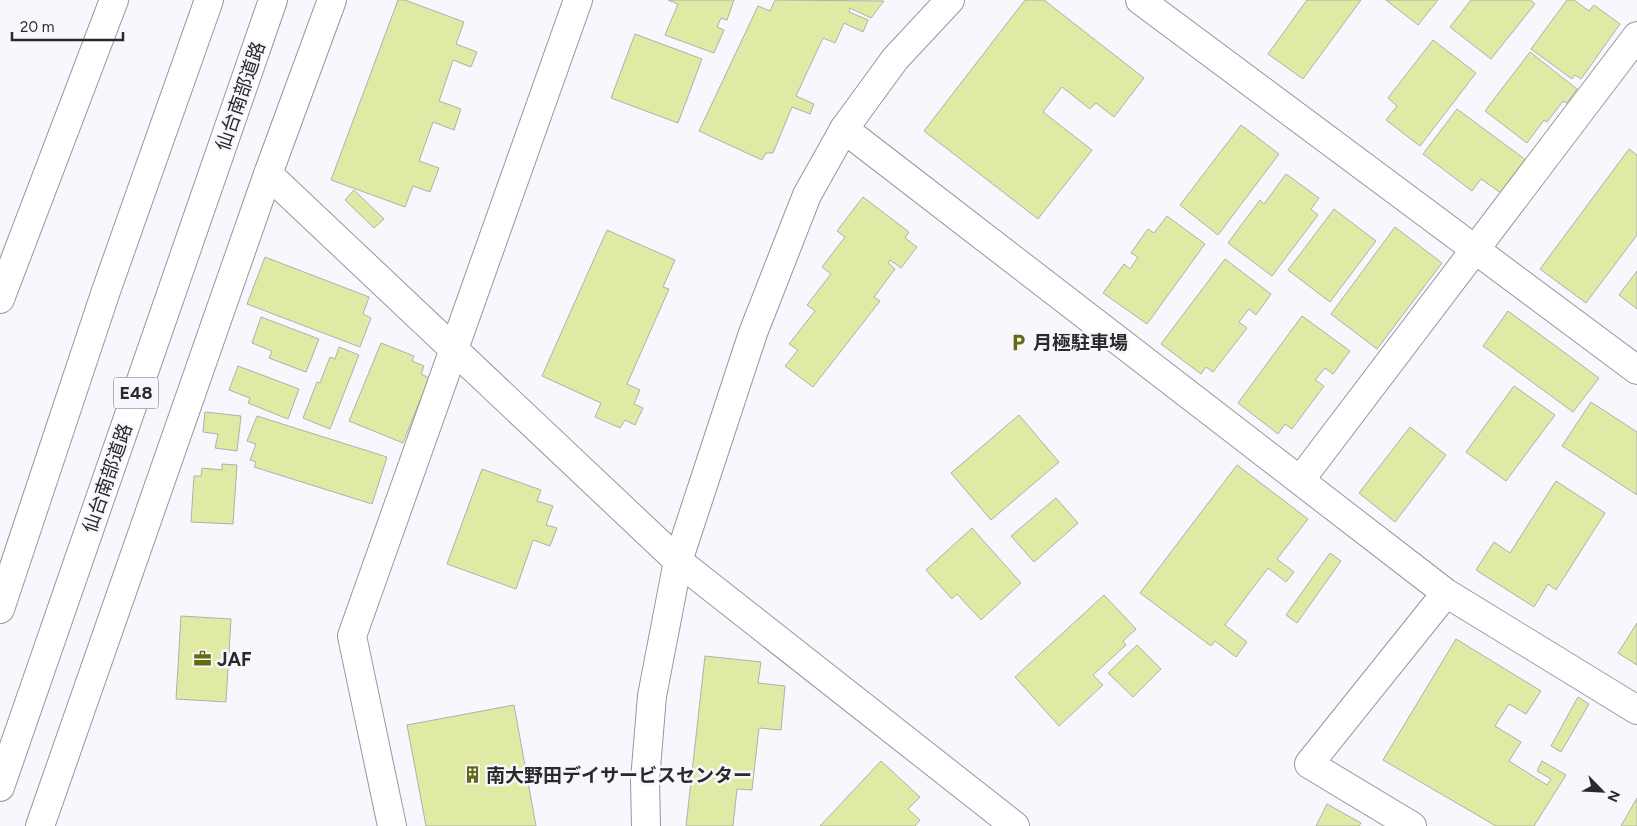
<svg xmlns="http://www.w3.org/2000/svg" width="1637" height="826" font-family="Figtree,'Noto Sans JP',sans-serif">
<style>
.building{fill:#e0eaa5;stroke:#afb0ab}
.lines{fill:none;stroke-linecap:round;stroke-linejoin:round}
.street-casing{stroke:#98969b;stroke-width:30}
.secondary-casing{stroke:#98969b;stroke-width:30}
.highway-casing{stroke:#98969b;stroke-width:30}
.street{stroke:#fff;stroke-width:28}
.secondary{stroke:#fff;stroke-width:28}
.highway{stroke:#fff;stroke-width:28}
.labels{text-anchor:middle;stroke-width:5;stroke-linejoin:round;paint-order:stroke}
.shield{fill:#f9f7fd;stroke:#68676a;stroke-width:1}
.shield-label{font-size:18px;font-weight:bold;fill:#2a292b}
.street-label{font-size:19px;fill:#2a292b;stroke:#f9f7fd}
.poi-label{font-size:19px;font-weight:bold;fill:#2a292b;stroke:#f9f7fd;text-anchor:start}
</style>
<rect width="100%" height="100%" fill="#f9f7fd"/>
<path class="building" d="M398,0H405L464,22L456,44L477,52L471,67L453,60L439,101L461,109L454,130L433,122L419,161L439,168L430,192L413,186L405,207L331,180Z
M668,0H734L727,20L721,18L717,27L724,30L714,53L665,35L678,4Z
M775,0L884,1L871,18L850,8L849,12L868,20L863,32L844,23L835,43L823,38L796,96L814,104L810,114L792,107L773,153H766L762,160L699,131L758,6L770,11Z
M1025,0H1044L1144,78L1114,117L1096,103L1090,109L1062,87L1043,112L1092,150L1038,219L924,131Z
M1307,0H1361L1303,79L1268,54Z
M1386,0H1438L1418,25Z
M1471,0H1530L1535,4L1491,59L1450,27Z
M1567,0H1574L1589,11L1594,5L1620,24L1581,79L1575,75L1572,79L1531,49Z
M635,34L702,59L678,123L611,98Z
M1433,40L1476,73L1420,146L1386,120L1397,106L1388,98Z
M1530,52L1577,89L1567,103L1563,101L1547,122L1544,120L1527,143L1485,111Z
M1457,109L1526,160L1501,193L1481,179L1472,191L1423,154Z
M1241,125L1279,154L1218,235L1180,205Z
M1629,149L1637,155V235L1586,303L1540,269Z
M1286,174L1319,198L1311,209L1318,215L1272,276L1228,243L1260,200L1264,204Z
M354,190L384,219L374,228L345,200Z
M863,197L909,232L905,238L917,247L901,268L890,260L888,263L895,269L874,297L880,301L813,387L785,366L798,350L789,344L815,311L807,305L831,274L822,267L845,237L837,231Z
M1334,209L1376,241L1330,302L1288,270Z
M1167,216L1205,244L1147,324L1103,293L1124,264L1130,269L1138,257L1131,253L1148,229L1154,233Z
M1395,227L1442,263L1377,349L1331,314Z
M607,230L675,260L663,287L669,289L627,384L640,390L634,404L643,408L635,425L625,420L620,428L595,417L601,403L542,376Z
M265,257L369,297L363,314L371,318L360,347L247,304Z
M1225,259L1271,294L1256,315L1249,309L1239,322L1247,328L1213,372L1206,367L1201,374L1161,344Z
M1637,271V309L1619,295Z
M1508,311L1599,378L1573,412L1483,346Z
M1302,316L1350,351L1333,374L1325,368L1315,380L1324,386L1292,429L1285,424L1278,434L1238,403Z
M261,317L319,339L306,372L269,358L272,351L252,343Z
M381,343L414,356L412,361L424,366L421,374L429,378L403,443L349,421Z
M339,347L359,355L330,429L303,418L317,382L320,383L330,357L335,359Z
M238,366L299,389L288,419L248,403L250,398L229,390Z
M1514,386L1555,415L1506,481L1466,452Z
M1591,402L1637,432V495L1562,446Z
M205,412L241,416L237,451L215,448L218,434L203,432Z
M1019,415L1059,462L991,520L951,473Z
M257,416L387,457L372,504L254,467L256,462L250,460L256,444L247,441Z
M1410,427L1446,455L1395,522L1359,493Z
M222,464L237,465L233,524L191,522L194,476H201L202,468L222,470Z
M1237,465L1308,519L1277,559L1294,572L1286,582L1268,568L1225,625L1247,642L1236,657L1215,641L1211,646L1140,593Z
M482,469L541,490L537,501L553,506L546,525L557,528L550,546L533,540L516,589L447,564Z
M1556,481L1605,513L1556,590L1548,584L1534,607L1476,570L1494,542L1510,553Z
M1056,498L1078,523L1034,562L1011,536Z
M972,528L1021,583L981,620L957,594L952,599L926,570Z
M1330,553L1341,561L1297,623L1286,615Z
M1104,595L1136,629L1123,641L1126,645L1093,675L1103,685L1059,726L1015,677Z
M181,616L231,619L226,702L176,699Z
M1637,623V665L1618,653Z
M1456,639L1541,691L1526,714L1509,704L1495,726L1521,742L1509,761L1547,785L1551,779L1537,771L1542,761L1566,775L1534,826H1496L1383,760Z
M1137,645L1161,669L1133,697L1108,673Z
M705,656L761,662L758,683L785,686L781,730L759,728L752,790L737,789L733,826H686Z
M1578,697L1589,704L1561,752L1551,746Z
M514,705L536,826H426L407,725Z
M881,761L920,797L908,809L920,820L915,826H820Z
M1637,798V826H1621Z
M1327,804L1361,823L1359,826H1316Z"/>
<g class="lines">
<defs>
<path id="street" d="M1140,0L1637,370
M844,129L1446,593L1637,710
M0,299L114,0
M1301,479L1637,36
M40,826L268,174L332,0
M392,826L352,636L578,0
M1412,826L1309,764L1446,593"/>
<path id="secondary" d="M268,174L678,561L1015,826
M646,826L645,780L652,696L678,561L753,333L807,195L844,129L895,59L950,0"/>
<path id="highway" d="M0,609L106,291L209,0
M0,787L273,0"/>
</defs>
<use href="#street" class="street-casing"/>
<use href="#secondary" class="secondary-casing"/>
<use href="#highway" class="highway-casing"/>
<use href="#street" class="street"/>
<use href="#secondary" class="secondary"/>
<use href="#highway" class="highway"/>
</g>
<defs>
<symbol id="parking-bare" viewBox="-9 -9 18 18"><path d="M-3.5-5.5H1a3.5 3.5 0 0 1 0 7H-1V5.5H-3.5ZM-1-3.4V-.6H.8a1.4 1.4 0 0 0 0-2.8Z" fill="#646c13" stroke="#f9f7fd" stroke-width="2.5" paint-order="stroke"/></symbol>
<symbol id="office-bare" viewBox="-9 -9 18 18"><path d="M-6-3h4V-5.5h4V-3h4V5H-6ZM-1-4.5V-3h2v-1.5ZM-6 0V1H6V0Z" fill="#646c13" stroke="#f9f7fd" stroke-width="2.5" paint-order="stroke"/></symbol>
<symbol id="building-bare" viewBox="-9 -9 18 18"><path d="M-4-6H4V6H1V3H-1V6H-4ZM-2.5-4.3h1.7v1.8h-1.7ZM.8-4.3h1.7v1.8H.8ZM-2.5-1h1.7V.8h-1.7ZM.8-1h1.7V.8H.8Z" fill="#646c13" stroke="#f9f7fd" stroke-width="2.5" paint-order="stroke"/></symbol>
</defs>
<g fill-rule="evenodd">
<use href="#parking-bare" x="1006" y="330" width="25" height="25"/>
<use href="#office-bare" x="190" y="646" width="25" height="25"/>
<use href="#building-bare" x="460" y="762" width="25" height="25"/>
</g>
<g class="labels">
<rect class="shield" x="113.5" y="377.5" width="45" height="31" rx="4"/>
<g class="shield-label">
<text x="136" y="399">E48</text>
</g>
<g class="street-label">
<text transform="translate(240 96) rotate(-71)" y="7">仙台南部道路</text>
<text transform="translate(107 478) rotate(-71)" y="7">仙台南部道路</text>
</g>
<g class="poi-label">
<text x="1033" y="349">月極駐車場</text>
<text x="217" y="666">JAF</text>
<text x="486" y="782">南大野田デイサービスセンター</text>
</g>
</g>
<g transform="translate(1602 791) rotate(114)" stroke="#f9f7fd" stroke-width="4" paint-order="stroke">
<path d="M0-4L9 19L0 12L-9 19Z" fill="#2a292b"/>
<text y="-8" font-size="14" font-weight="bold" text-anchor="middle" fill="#2a292b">N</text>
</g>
<path d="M12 32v8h111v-8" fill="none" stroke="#2a292b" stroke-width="2.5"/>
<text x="20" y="32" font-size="15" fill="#2a292b" stroke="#f9f7fd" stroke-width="4" paint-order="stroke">20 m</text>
</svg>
